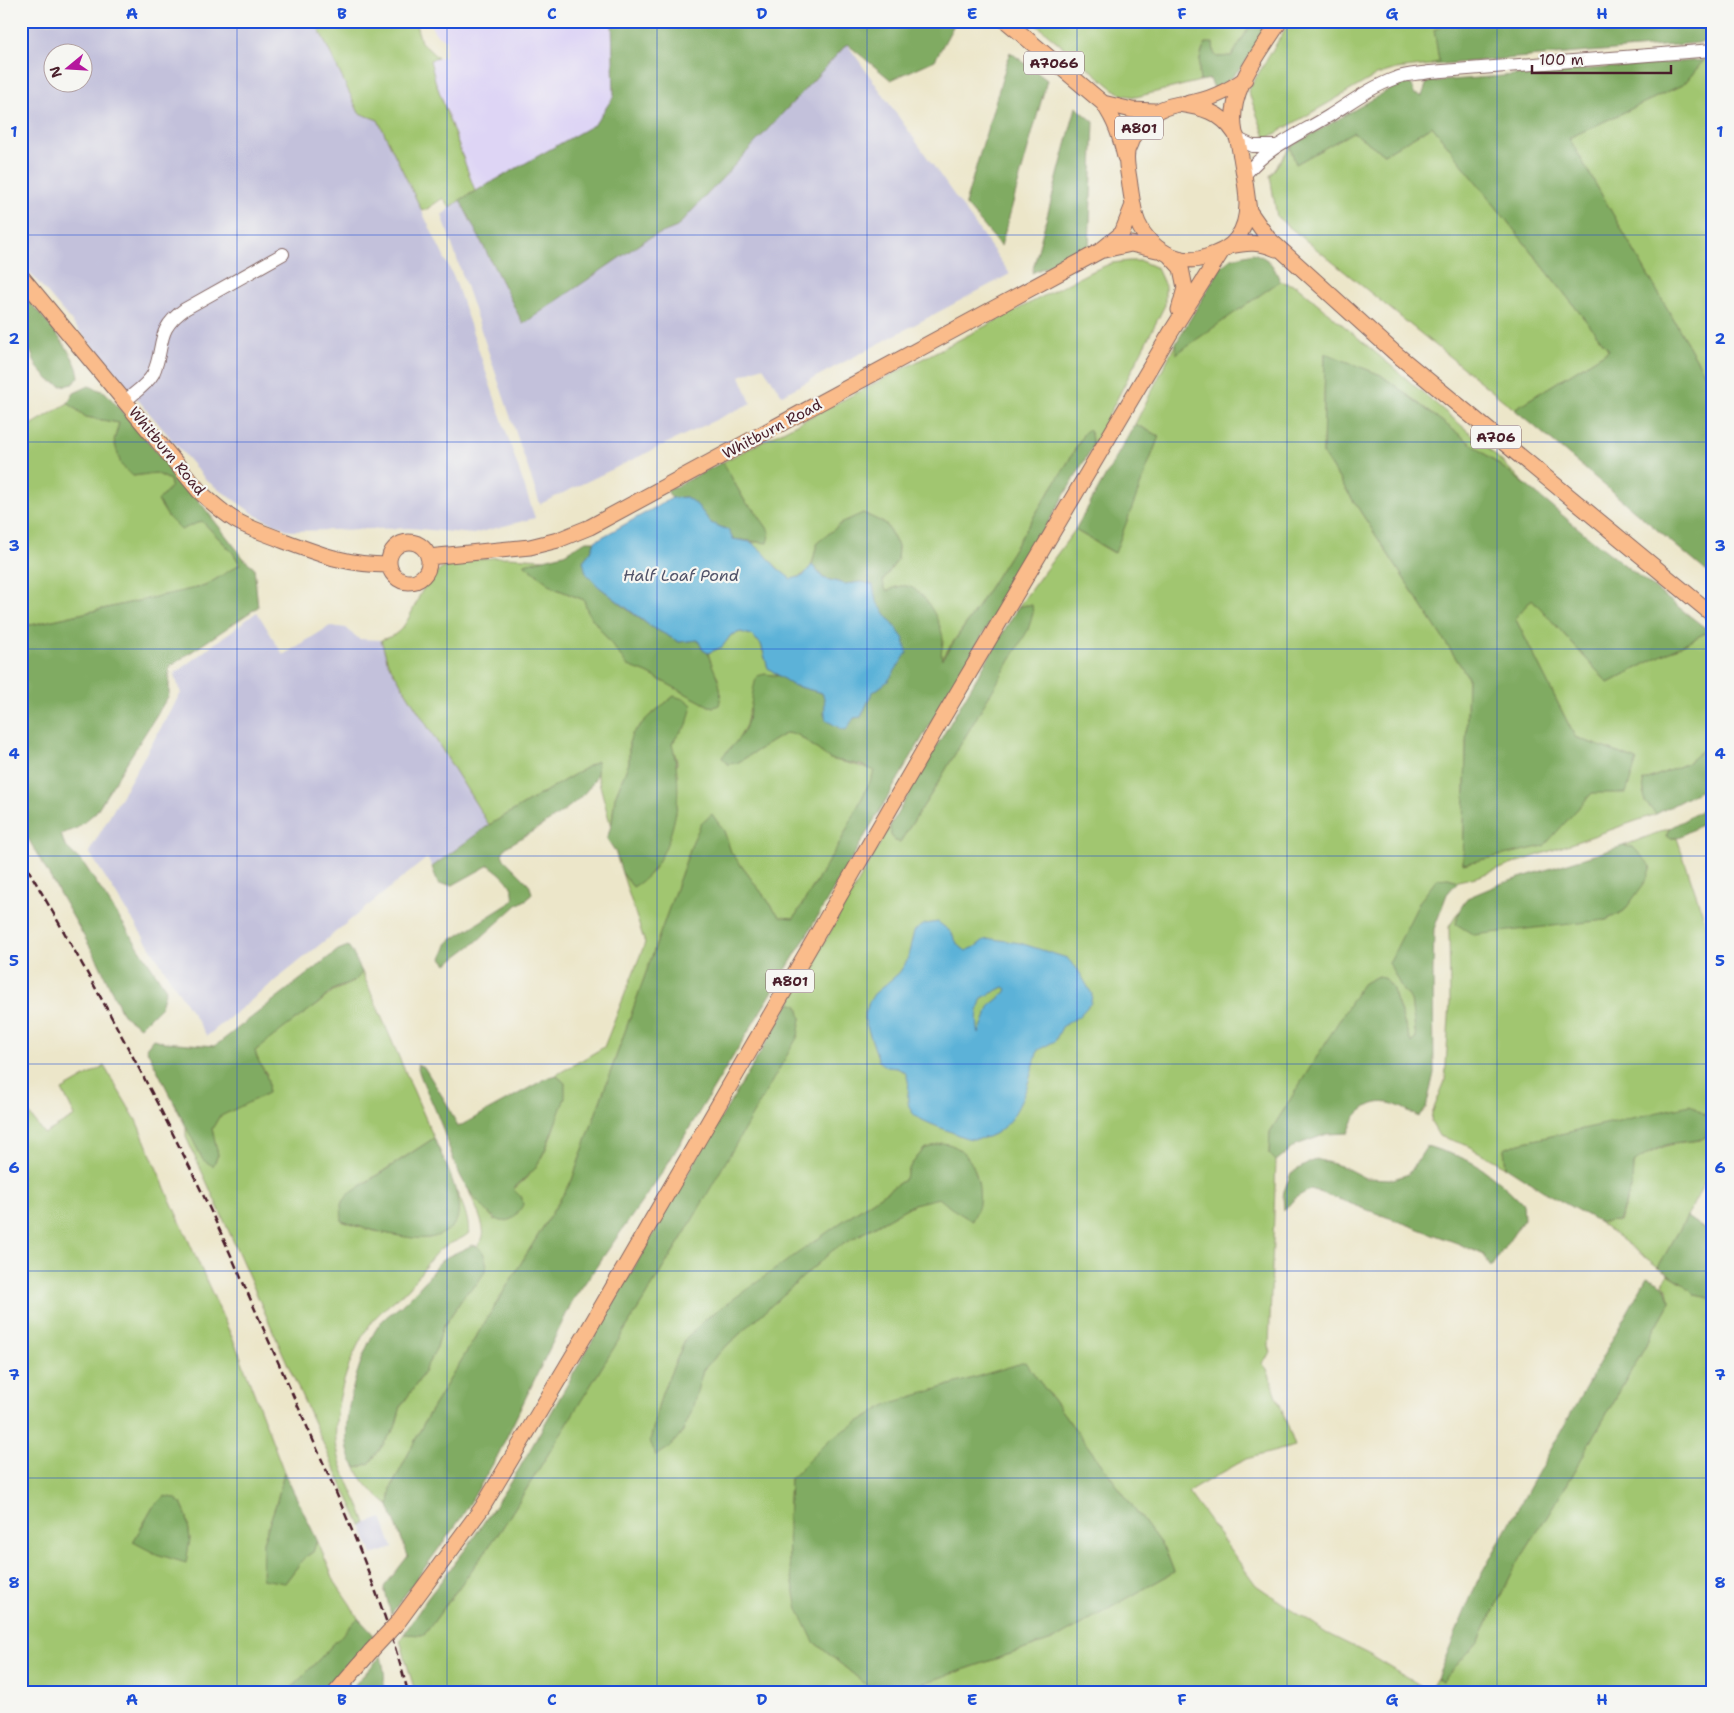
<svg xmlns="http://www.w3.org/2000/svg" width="1734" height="1713" font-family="'Shantell Sans',sans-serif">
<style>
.built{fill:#ded5f5}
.industrial{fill:#c3c1db;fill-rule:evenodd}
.green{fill:#a1c670;stroke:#76724e;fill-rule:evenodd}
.forest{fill:#80ab62;stroke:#656546}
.water{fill:#5bb2d8;stroke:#526882;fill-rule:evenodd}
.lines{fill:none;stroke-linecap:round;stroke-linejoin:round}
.minor-casing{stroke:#836562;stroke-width:14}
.major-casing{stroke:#836562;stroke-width:17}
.minor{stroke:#fff;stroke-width:12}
.major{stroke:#fabc8b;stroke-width:15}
.rail{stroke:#4a1f2b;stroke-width:2.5;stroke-dasharray:8 4;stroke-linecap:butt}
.major-bridge-casing{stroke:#836562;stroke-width:17;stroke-linecap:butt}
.major-bridge{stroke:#fabc8b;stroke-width:15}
.grid{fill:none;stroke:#1d4ed8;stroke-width:1;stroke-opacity:0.55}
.labels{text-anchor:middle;stroke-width:4.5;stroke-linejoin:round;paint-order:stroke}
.shield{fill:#f6f6f2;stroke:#7e6067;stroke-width:1}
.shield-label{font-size:14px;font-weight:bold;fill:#4a1f2b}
.street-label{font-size:15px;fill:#4a1f2b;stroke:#f6f6f2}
.water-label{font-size:16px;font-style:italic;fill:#505268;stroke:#f6f6f2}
.neatline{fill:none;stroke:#1d4ed8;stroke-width:2}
.grid-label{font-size:16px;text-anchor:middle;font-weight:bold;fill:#1d4ed8}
</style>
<rect width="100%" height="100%" fill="#f6f6f2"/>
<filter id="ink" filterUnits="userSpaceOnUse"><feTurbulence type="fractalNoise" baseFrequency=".02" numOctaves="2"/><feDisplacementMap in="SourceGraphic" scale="10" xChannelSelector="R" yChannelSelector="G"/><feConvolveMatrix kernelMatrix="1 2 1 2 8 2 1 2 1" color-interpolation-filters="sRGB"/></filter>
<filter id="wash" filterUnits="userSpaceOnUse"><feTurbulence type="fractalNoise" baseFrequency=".0096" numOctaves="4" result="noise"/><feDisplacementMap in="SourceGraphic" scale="20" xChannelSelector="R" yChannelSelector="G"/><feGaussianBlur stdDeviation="1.12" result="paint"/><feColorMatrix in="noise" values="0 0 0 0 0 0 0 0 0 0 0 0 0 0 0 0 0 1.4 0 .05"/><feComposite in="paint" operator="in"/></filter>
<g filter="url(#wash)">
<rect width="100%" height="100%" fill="#ece6c9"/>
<path class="built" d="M428,21H612L614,96L595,125L475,191L435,80L430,60L444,57L446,40L436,34Z"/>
<path class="industrial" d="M74,21H315L359,113L378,120L455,280L535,518L473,534L410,528L290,531L257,516L207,481L21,262V25ZM52,52H82V82H52Z
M847,44L1010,274L782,395L763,367L740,376L751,403L540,504L442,215L460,200L522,323L647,239L677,227Z
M257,612L283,655L330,626L346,628L359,639L381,640L388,663L489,825L432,867L427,858L207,1036L89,852L181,693L174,674Z
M382,1518L393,1548L372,1555L361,1525Z"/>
<path class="green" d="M315,21H415L421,42L438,58L430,60L435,80L475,191L460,200L450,208L443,198L427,209L422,211L378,120L359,113Z
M1032,21H1253L1232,56L1217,57L1206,43C1199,55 1198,67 1200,81L1136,97L1123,95L1116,91Z
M1290,21H1451L1435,30L1439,61L1431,65L1396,69L1377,75L1266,139L1248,91Z
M1704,60H1713V388L1569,138L1684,84Z
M1432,126L1609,350L1514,409L1277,217L1270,176L1290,147L1296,164L1353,132L1384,154Z
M1129,261H1141L1157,268L1165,286V305L1093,446L1091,434L1084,433L1068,462L973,614L941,659L940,653L943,640L898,586L888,591L884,588L883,581L897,560L898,546L886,524L863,513L817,543C812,564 814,572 791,580C776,568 765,554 751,542H767L754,509L746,503L739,491L723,462L1090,272L1112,263Z
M1280,281L1297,286L1488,448L1527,486L1381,375L1325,353L1323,454L1468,677L1463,863L1544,845L1592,793L1637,760L1575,737L1515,618L1532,599L1608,683L1709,631L1713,637V741L1686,764L1643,781L1645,802L1656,814L1476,877L1458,881L1448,878L1403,991L1411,1000L1416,1037L1411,1043L1392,987L1385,979L1378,976L1362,985L1270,1132L1269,1154L1276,1161L1269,1346L1271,1353L1262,1363L1267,1369L1295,1446L1246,1459L1188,1492L1256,1585L1326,1633L1370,1655L1428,1690L1437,1678L1442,1681L1478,1642L1514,1569L1571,1477L1670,1302L1668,1290L1663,1283L1668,1274L1683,1283L1695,1295L1709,1298L1713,1302V1692H897L1055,1639L1174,1572L1166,1551L1025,1362L790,1479L788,1522L789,1563L814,1642L869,1687L887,1692H415L400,1640L404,1634L424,1635L501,1530L686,1231L801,1019L798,1007L790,1003L890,826L891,835L895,841L900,842L935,788L1027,630L1033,613L1026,605L1018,607L1075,530L1114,553L1159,436L1135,424L1176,343V353ZM924,1149L951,1208L939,1197L914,1204L833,1250L723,1349L703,1370L662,1393L686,1338L850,1216L904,1180L911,1165Z
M68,403L86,417L119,423L114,441L133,476L156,473L170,480L171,486L202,521L233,553L240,564L205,586L31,625L21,623V431Z
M507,557L544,559L525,565L554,588L584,600L588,613L628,665L647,673L709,706L714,707L718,677L712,668L708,653L722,647L731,635L741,632L751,635L761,644L768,668L780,676L765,674L749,711L746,725L738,740L722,757L727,764L737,763L786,733L798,735L830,759L876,770L842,839L794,918L780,917L731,852L724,831L693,841L572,1180L428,1415L391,1488L389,1506C375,1494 361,1482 354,1464L358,1468L370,1463L395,1428L401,1406L418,1382L437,1347L442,1329L466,1293L475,1286L485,1272L483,1252L477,1246C478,1245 482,1240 482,1239C488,1229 473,1202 469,1191L495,1220L522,1198L513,1190C520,1183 530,1176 535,1168C552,1143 559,1112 565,1083L556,1075L604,1047L645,943L622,873L633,887L653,871L666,843L677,762L672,744L677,736L687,725L674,696L648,717L632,734L629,743V763L615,797L611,827L597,774V761L489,825L388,663L381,640C386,638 394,636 398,632C418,614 418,576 449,566C467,559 488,558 507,557Z
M1670,828L1666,836L1670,838H1677L1713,945V1165L1687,1217L1658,1267L1599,1222L1619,1221L1632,1186L1633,1163C1659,1146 1671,1143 1701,1140L1690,1106L1520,1143L1504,1149L1506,1167L1466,1145L1439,1136L1431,1122L1432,1113L1445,1081L1450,1002L1449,927L1459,911L1456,924L1578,922L1606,920L1624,911L1633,898V847L1623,846Z
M362,972L434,1138L363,1184L342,1221C370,1232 400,1237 430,1238L458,1209L456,1191C464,1206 468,1217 469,1233C460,1241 448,1243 439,1250C428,1260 419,1277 408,1289C398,1298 386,1306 376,1317C351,1345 330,1411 337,1449C342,1474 357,1499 366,1523L361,1525C300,1397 246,1266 186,1137V1125L203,1160L213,1165L218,1155L212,1129L219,1117L247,1102L259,1098L267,1074L258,1062L255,1051L287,1025L318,1004L333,991L353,982Z
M104,1066L136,1120L168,1195L239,1353L284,1472L277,1501L263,1542L285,1583L304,1558L313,1552L317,1540L335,1582L350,1604L358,1618L288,1692H21V1116L28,1112L44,1134L75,1116L62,1090ZM164,1496L181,1503L187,1517L190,1539L133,1542L153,1507Z"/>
<path class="forest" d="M612,21H956L935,60L891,80L847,44L677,227L647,239L523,324L460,200L595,124L614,96Z
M1253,21H1270C1255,46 1242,77 1214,88L1210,79L1200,81C1198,67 1199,55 1206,43H1213L1214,53L1217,57L1232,56Z
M1451,21H1713V40L1698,43L1431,65L1439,61L1434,30Z
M1010,52L1047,80L1001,246L965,204Z
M1704,60L1684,84L1569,138L1713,388V577L1514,409L1609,350L1432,126L1384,154L1353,132L1296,164L1290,147L1399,84L1405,83L1412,85L1414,94L1422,96L1427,82Z
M1076,107L1094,122L1089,248L1032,273Z
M1253,253C1270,259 1273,264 1280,281L1176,354V343L1221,267L1232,258Z
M21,292C37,311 78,354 79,377L73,384L62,386L49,380L37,367L21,328Z
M1325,353L1381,375L1527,486L1590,538L1713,634V637L1709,631L1608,683L1532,599L1515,618L1575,737L1637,760L1626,793H1592L1544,846L1463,864L1468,677L1323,454Z
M89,386L105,392L192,492L245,560L254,567L258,607L169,667V695L96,812L77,828L61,834L65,846L84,864L166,989L161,1006L140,1027L123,1015L97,959L21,826V623L31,625L205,586L240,564L233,553L202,521L181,530L168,517L158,501L171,486L170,480L156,473L133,476L121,465L114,441L119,423L86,417L68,403L74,393Z
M1135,424L1159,436L1115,553L1075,530Z
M1088,429L1091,434L1093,446L801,945L662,1173L573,1300L497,1457L461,1518L391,1614L384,1587L408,1556L389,1506L391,1488L428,1415L572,1180L693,841L701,824L712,814L724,831L731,852L780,917L794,918L842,839L875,771L861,765L830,759L798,735L786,733L737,763L727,764L722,757C731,747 741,738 746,726C752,710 751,692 757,676L765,674L780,676L792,685L822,693L825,699L824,715L854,718L861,717L872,693L888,681V620L876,601L873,585L862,582L845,584L823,578L812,565L817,543L843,522L863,513L886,524L898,546L897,560L883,581L884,588L888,591C894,588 900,585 907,586C924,589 942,623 943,640C943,647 940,652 942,659L973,614L1068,462L1084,433Z
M723,462L739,491L746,503L754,509L770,532L767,543L733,539L728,530L711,523L697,505L686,497L672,498L667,491Z
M586,541H595L591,551L583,561L598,586L632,613L650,626L679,642L698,640L703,650L708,653C713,671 725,686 719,705L714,707L709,706L647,673L628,666L588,613L584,600L554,588L524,564L564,554Z
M1026,605H1032L1033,613L1028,630L935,788L900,842L895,841L891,835L890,826L1018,607Z
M674,696L686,700L692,705L687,725L677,736L672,744C677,763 679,785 677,805C673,834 660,873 633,887L622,873L615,851L607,839L612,822L615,797L629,763V743L632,734L648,717Z
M1713,741V784L1656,814L1645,802L1643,781L1686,764Z
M597,761C597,764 598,769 597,772C592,800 529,833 506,847L502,854L504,859L529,884L532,893L529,898L517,905L475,943L447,964L442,958L448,942L513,901C516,885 501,874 489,865L453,885L438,884L432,867L489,825Z
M1713,804V818L1677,838H1670L1666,836L1670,828Z
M1623,846L1633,847L1651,866L1646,881L1624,911L1606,920L1474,935L1456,924L1459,911L1467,898L1500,884Z
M1448,878L1458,881L1447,894L1434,929L1433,971L1434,1073L1426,1108L1418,1117C1398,1104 1377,1093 1357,1115C1353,1119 1351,1127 1348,1133L1327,1134L1296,1145L1276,1161L1269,1154L1270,1132L1362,984L1378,976L1385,979L1392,987L1411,1043L1416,1038L1411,1000L1403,991L1389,963L1420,901L1437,879Z
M348,946L351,950L362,972C356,984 344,984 333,990C327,994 322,1001 315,1006C295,1020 275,1035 255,1051C259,1068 271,1073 268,1093L219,1117L212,1129L218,1155L213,1166L203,1160L146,1048L153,1039L164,1042L215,1046L338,950Z
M790,1003L798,1006L801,1019L798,1036L686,1231L565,1427L501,1530L424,1635L404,1634L427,1599L468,1546L519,1469L691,1168Z
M417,1064L424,1067L447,1104L458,1127L549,1077L556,1075L565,1083V1098L545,1150L535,1169L513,1189L522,1198L523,1205C511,1225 501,1227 485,1209C480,1204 474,1198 470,1192C455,1172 447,1138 437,1114C431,1098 421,1082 417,1064Z
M1690,1105L1709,1117L1706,1137C1696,1142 1685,1141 1674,1143C1659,1146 1646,1155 1633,1163L1632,1186L1618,1221L1599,1222L1548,1194L1506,1167L1504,1149L1520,1143Z
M434,1138C443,1159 464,1197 457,1219C454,1229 439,1237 429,1238C410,1241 361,1228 342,1221L341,1204L349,1194Z
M941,1143C969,1144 982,1177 979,1203C979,1209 974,1215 972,1221L951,1208L939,1198L914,1204L833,1250L723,1349L703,1370L691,1413L683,1431L670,1447L656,1456L650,1441L656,1415L662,1393L686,1338L708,1317L850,1216L904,1180L911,1165L924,1149Z
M1427,1146C1438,1150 1449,1153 1460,1157C1484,1166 1505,1186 1523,1204L1524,1219L1491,1267L1484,1255L1457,1243L1311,1189L1295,1198L1284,1211L1283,1194L1291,1173L1316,1159L1344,1167L1365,1178L1393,1179L1409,1174Z
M1687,1217L1713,1235V1302L1709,1298L1695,1295L1683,1283L1658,1267Z
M472,1245L477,1246L483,1252L487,1265L485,1272L475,1286L466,1293L442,1329L437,1347L418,1382L401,1406L395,1428L370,1463L357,1468C330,1442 361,1345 382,1321C389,1313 399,1309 406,1301C414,1293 422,1285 429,1276C433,1271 436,1265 441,1261C450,1254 462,1251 472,1245Z
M1647,1277C1663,1284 1667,1284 1670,1302L1571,1477L1514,1569L1478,1642L1442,1681L1437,1678L1477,1582Z
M1025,1362L1166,1551L1174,1572L1055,1639L897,1692H887L869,1687L814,1642L798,1609L789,1563L788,1522L790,1479L830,1439L888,1404Z
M284,1472L317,1540L313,1552L304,1558L285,1583L262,1579L263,1542L277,1501Z
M164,1496L175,1498L181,1503L187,1517L190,1539L186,1563L156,1554L133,1542L153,1507Z
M358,1618L373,1634L372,1641L333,1686L327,1692H288Z
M381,1656C384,1669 387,1680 381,1692H348Z"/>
<path class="water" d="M686,497L697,505L711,523L728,530L733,539L751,542L763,552L777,568L791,579L803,576L812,565L823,578L845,584L862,582L873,585L876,601L904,639L907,653L888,681L872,693L861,717L854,718L846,730L841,729L826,720C823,711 827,702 822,693L792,685L768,668L761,644L751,635L741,632L731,635L722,647L708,653L703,650L698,640L679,642L650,626L598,586L586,573L583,561L591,551L595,541L672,498Z
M938,922L951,932L958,945L966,951L975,947L984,940L993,939L1020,943L1067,958L1078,970L1092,994L1091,1003L1079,1016L1062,1027L1055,1041L1038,1050C1029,1081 1016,1140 974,1139C966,1139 956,1134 949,1131C939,1127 917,1120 912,1112C902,1097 914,1089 905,1072L897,1068L887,1067L879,1061L864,1018L869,1002L874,994L899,973L907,961L914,931L925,924ZM1004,987L1007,989L1005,993L990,1005L979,1033C976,1020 977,1011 982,998Z"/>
</g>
<g filter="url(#ink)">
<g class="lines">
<defs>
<path id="minor" d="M1238,139L1253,146H1277
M1244,176C1267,147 1298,135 1329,116C1351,102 1371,87 1396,78C1406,74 1419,74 1430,72L1713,50
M125,401C134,393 147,385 153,374C166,345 154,331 185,309L283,254"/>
<path id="major" d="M1006,21L1103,103C1116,122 1120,136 1125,157
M1103,103L1132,110L1155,111
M1189,103C1211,100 1228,91 1245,79
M1179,104C1201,107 1221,112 1234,132C1239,138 1239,149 1241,157C1245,182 1254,216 1237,238C1230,248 1220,252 1209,256C1181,268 1149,249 1138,223C1133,211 1132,198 1130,186C1129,175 1125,162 1127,152C1127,149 1130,145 1131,141C1140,120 1156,108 1179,104Z
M1235,133C1226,92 1260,53 1280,21
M1246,189L1249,211L1268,238L1395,353L1713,615
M1230,246C1249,242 1259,242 1276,249
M1104,250L1131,244L1157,250
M1169,255L1181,268L1185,288L1179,310
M21,276L199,491C210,501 222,512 235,520C250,529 268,534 284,541C322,555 347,565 388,565
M389 562a20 20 0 1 1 40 0a20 20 0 1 1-40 0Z
M428,557L530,547L558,540L590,527L1100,251L1122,233L1133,205
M398,1622L482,1508L587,1332L939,724L1171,332L1222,251
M336,1692L371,1651"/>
</defs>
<use href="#minor" class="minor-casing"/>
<use href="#major" class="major-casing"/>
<use href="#minor" class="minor"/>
<use href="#major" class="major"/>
<path class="rail" d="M21,857C76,952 130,1048 179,1146C217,1220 249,1297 283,1373C330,1478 378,1581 408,1692"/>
<defs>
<path id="major-bridge" d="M371,1651L398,1622"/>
</defs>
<use href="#major-bridge" class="major-bridge-casing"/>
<use href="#major-bridge" class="major-bridge"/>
</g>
</g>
<path class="grid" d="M237,21V1692M447,21V1692M657,21V1692M867,21V1692M1077,21V1692M1287,21V1692M1497,21V1692M21,235H1713M21,442H1713M21,649H1713M21,856H1713M21,1064H1713M21,1271H1713M21,1478H1713"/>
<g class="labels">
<g class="shield">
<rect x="1024" y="51.5" width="60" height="23" rx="4"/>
<rect x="1115" y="116.5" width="48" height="23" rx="4"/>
<rect x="1471" y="425.5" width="50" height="23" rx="4"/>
<rect x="766" y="969.5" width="48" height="23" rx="4"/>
</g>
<g class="shield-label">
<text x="1054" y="68">A7066</text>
<text x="1139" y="133">A801</text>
<text x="1496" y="442">A706</text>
<text x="790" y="986">A801</text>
</g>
<g class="street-label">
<text transform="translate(772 429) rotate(-28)" y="5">Whitburn Road</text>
<text transform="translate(167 451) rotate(50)" y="5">Whitburn Road</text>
</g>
<g class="water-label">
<text x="681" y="581">Half Loaf Pond</text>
</g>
</g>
<rect width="1734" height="1713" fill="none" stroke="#f6f6f2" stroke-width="55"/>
<g transform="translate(68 68) rotate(252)"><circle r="24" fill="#f6f6f2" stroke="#b1a0a2"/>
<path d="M0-4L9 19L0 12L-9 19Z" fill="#b5179e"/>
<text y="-8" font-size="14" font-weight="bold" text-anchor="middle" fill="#4a1f2b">N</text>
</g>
<path d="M1532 65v8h139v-8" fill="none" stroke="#4a1f2b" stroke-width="2.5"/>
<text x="1539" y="65" font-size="15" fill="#4a1f2b" stroke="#f6f6f2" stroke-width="4" paint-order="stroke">100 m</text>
<rect x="28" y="28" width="1678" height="1658" class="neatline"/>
<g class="grid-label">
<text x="132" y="19">A</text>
<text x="342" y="19">B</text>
<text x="552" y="19">C</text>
<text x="762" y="19">D</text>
<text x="972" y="19">E</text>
<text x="1182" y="19">F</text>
<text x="1392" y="19">G</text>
<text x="1602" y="19">H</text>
<text x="14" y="137">1</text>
<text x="1720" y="137">1</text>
<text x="14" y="344">2</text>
<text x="1720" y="344">2</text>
<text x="14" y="551">3</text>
<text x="1720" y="551">3</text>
<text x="14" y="759">4</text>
<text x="1720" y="759">4</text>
<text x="14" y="966">5</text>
<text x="1720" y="966">5</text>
<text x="14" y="1173">6</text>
<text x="1720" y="1173">6</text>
<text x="14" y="1380">7</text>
<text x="1720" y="1380">7</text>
<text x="14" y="1588">8</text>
<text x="1720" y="1588">8</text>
<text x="132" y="1705">A</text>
<text x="342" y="1705">B</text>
<text x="552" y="1705">C</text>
<text x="762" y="1705">D</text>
<text x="972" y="1705">E</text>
<text x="1182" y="1705">F</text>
<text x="1392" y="1705">G</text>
<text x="1602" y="1705">H</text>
</g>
</svg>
